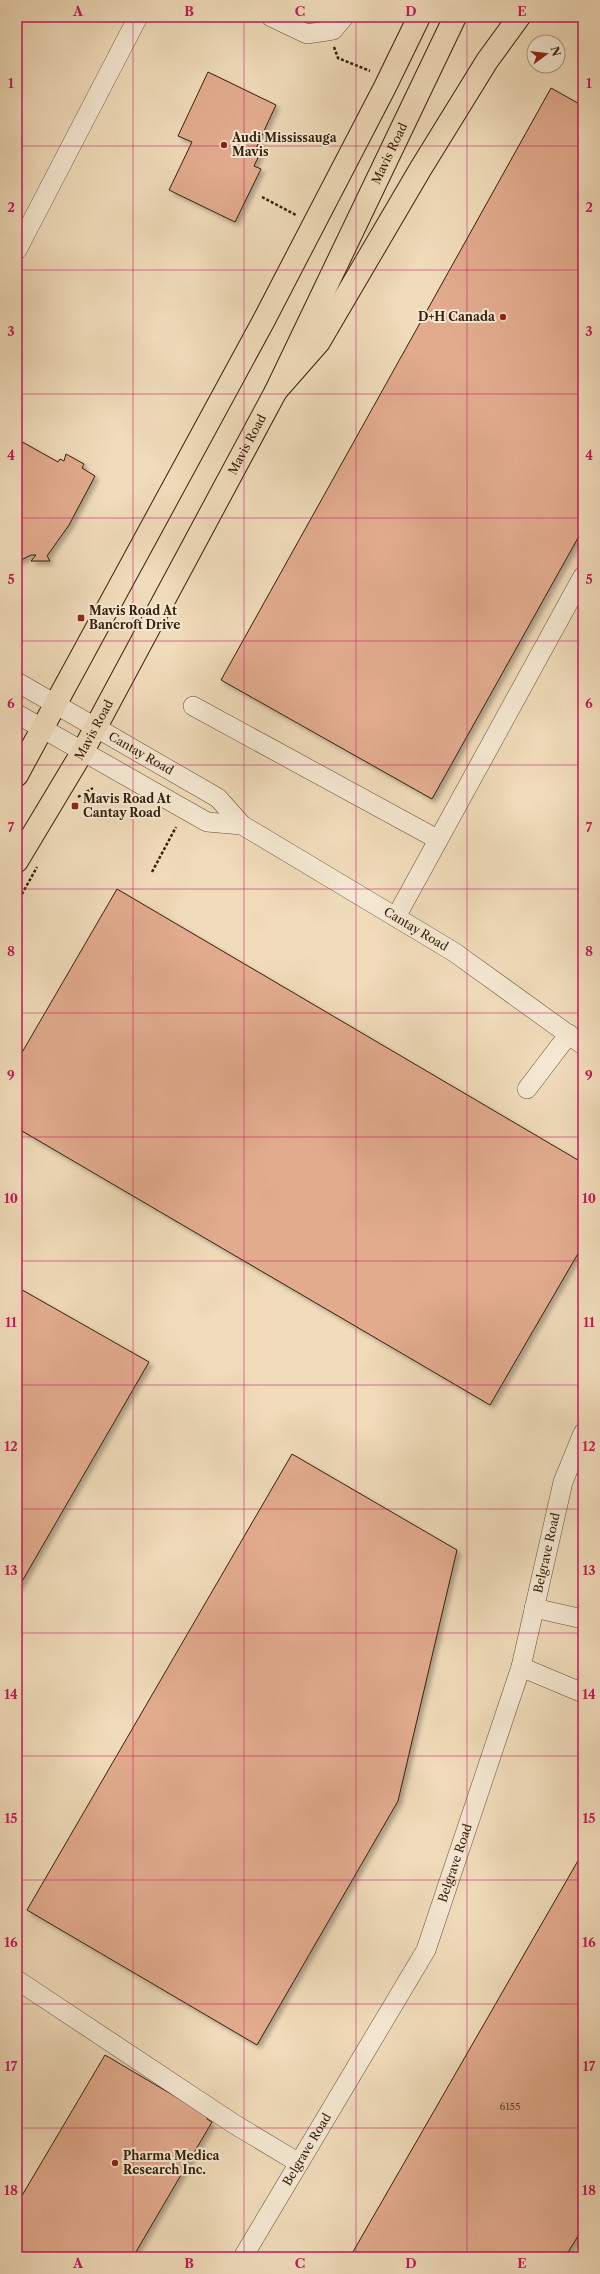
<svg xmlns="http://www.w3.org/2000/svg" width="600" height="2274" font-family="'Libre Caslon Text',serif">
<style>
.building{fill:#e2ab8e;stroke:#35210d;filter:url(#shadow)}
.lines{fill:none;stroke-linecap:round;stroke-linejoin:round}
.minor-casing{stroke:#645038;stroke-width:20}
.major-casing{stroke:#35210d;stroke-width:24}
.highway-casing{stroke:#35210d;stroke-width:24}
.path{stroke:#35210d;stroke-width:2.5;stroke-dasharray:3 2;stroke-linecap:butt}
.minor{stroke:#f5e8d2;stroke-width:19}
.major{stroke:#f0dbba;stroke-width:22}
.highway{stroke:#f0dbba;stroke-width:22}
.grid{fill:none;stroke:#c2185b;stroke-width:1;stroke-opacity:0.55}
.poi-dot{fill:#8f2418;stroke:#f5e8d2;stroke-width:1.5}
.labels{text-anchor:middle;stroke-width:4;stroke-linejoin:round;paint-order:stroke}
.number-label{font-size:10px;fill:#60442d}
.poi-label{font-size:12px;font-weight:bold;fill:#35210d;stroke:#f5e8d2;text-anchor:start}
.street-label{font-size:12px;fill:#35210d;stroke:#f5e8d2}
.neatline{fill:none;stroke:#c2185b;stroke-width:1.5}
.grid-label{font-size:13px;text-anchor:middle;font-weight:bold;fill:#c2185b}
</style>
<defs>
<filter id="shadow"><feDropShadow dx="3.5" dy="3.5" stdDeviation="2" flood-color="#0004"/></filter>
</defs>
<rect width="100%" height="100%" fill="#f0dbba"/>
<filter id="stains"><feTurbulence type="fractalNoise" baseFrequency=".005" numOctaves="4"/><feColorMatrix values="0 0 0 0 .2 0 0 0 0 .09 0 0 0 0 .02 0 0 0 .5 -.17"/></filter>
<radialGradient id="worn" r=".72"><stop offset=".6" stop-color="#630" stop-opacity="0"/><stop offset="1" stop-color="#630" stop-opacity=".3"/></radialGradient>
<path class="building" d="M291,17H319L309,27Z
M208,72L276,105L256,148L261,151L254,166L261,169L235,222L169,190L192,142L178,136Z
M551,88L583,106V529L432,799L221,680Z
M17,439L58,462L60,459L64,461L66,454L84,464L82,468L95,476L69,525L47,556L50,561H31L36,555H31L17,562Z
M117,889L583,1163V1245L490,1405L17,1128V1061Z
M17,1287L149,1362L17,1590Z
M292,1454L457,1550L398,1801L257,2045L27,1910Z
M583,1852V2228L565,2257H350Z
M105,2055L205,2114L209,2115L207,2119L212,2122L133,2257H17V2204Z"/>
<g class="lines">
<defs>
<g id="minor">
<path d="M271,17L307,34L333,30L344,17"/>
<path d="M17,250L138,17"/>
<path id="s1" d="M17,682L218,798L242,825L454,952L583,1045"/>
<path d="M193,706L437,839"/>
<path d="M17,714L207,822L242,825"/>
<path d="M396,917L583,576"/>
<path d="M527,1089L569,1034"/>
<path d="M534,1608L583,1619"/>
<path d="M521,1667L583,1693"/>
<path d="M17,1980L234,2124L299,2163"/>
<path id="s2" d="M243,2257L426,1950L521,1667L563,1482L583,1433"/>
</g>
<g id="major">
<path d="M17,775L263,322L385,87L419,17"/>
<path id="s3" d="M17,861L83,751L276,391L455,17"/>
</g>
<path id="highway" d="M276,391L319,342L421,168L487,61L519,17"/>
</defs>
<use href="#minor" class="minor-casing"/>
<use href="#major" class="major-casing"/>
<use href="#highway" class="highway-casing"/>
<path class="path" d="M334,47L338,58L370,71
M262,197L296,215
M78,797L93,788
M152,872L176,827
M17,903L37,867"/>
<use href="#minor" class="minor"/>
<use href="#major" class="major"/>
<use href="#highway" class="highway"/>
</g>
<path class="grid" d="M133,17V2257M244,17V2257M356,17V2257M467,17V2257M17,146H583M17,270H583M17,394H583M17,518H583M17,641H583M17,765H583M17,889H583M17,1013H583M17,1137H583M17,1261H583M17,1385H583M17,1509H583M17,1633H583M17,1756H583M17,1880H583M17,2004H583M17,2128H583"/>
<g class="poi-dot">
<circle cx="224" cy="145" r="4"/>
<circle cx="503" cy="317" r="4"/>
<rect x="77" y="614" width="8" height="8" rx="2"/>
<rect x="71" y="802" width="8" height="8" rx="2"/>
<circle cx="115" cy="2163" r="4"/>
</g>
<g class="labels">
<g class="number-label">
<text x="510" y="2110">6155</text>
</g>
<g class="poi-label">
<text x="232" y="142">Audi Mississauga<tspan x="232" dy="14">Mavis</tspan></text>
<text x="495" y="321" text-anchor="end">D+H Canada</text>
<text x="89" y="615">Mavis Road At<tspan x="89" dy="14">Bancroft Drive</tspan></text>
<text x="83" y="803">Mavis Road At<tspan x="83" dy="14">Cantay Road</tspan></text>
<text x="123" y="2160">Pharma Medica<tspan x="123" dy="14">Research Inc.</tspan></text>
</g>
<g class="street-label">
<text dy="4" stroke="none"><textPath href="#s3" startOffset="800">Mavis Road</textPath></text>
<text dy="4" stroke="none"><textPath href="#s3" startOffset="476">Mavis Road</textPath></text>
<text dy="4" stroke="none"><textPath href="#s3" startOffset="152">Mavis Road</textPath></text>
<text dy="4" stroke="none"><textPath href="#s1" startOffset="143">Cantay Road</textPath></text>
<text dy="4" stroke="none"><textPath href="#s1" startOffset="471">Cantay Road</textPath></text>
<text dy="4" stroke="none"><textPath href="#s2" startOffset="773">Belgrave Road</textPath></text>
<text dy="4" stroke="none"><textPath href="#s2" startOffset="449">Belgrave Road</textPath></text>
<text dy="4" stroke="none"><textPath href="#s2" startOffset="125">Belgrave Road</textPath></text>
</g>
</g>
<rect width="600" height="2274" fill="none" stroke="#f0dbba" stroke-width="44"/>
<g transform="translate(546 54) rotate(75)"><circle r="19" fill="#f5e8d2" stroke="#a89883"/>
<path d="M0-3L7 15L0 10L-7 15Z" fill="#8f2418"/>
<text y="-6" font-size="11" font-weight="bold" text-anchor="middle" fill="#35210d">N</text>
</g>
<rect x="22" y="22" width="556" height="2230" class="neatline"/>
<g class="grid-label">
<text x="78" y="16">A</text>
<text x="189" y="16">B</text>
<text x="300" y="16">C</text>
<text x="411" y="16">D</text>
<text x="522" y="16">E</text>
<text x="11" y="88">1</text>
<text x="589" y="88">1</text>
<text x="11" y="212">2</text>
<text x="589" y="212">2</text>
<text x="11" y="336">3</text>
<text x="589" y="336">3</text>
<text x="11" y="460">4</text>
<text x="589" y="460">4</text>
<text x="11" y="584">5</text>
<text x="589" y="584">5</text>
<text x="11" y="708">6</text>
<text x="589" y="708">6</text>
<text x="11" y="832">7</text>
<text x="589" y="832">7</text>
<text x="11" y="956">8</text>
<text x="589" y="956">8</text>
<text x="11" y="1080">9</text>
<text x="589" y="1080">9</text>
<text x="11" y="1203">10</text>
<text x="589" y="1203">10</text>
<text x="11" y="1327">11</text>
<text x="589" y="1327">11</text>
<text x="11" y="1451">12</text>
<text x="589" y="1451">12</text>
<text x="11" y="1575">13</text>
<text x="589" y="1575">13</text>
<text x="11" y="1699">14</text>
<text x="589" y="1699">14</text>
<text x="11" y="1823">15</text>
<text x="589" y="1823">15</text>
<text x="11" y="1947">16</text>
<text x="589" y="1947">16</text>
<text x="11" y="2071">17</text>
<text x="589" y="2071">17</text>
<text x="11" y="2195">18</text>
<text x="589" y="2195">18</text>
<text x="78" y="2268">A</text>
<text x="189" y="2268">B</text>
<text x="300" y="2268">C</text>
<text x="411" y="2268">D</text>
<text x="522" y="2268">E</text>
</g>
<rect width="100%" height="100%" filter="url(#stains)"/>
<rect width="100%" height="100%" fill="url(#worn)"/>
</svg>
